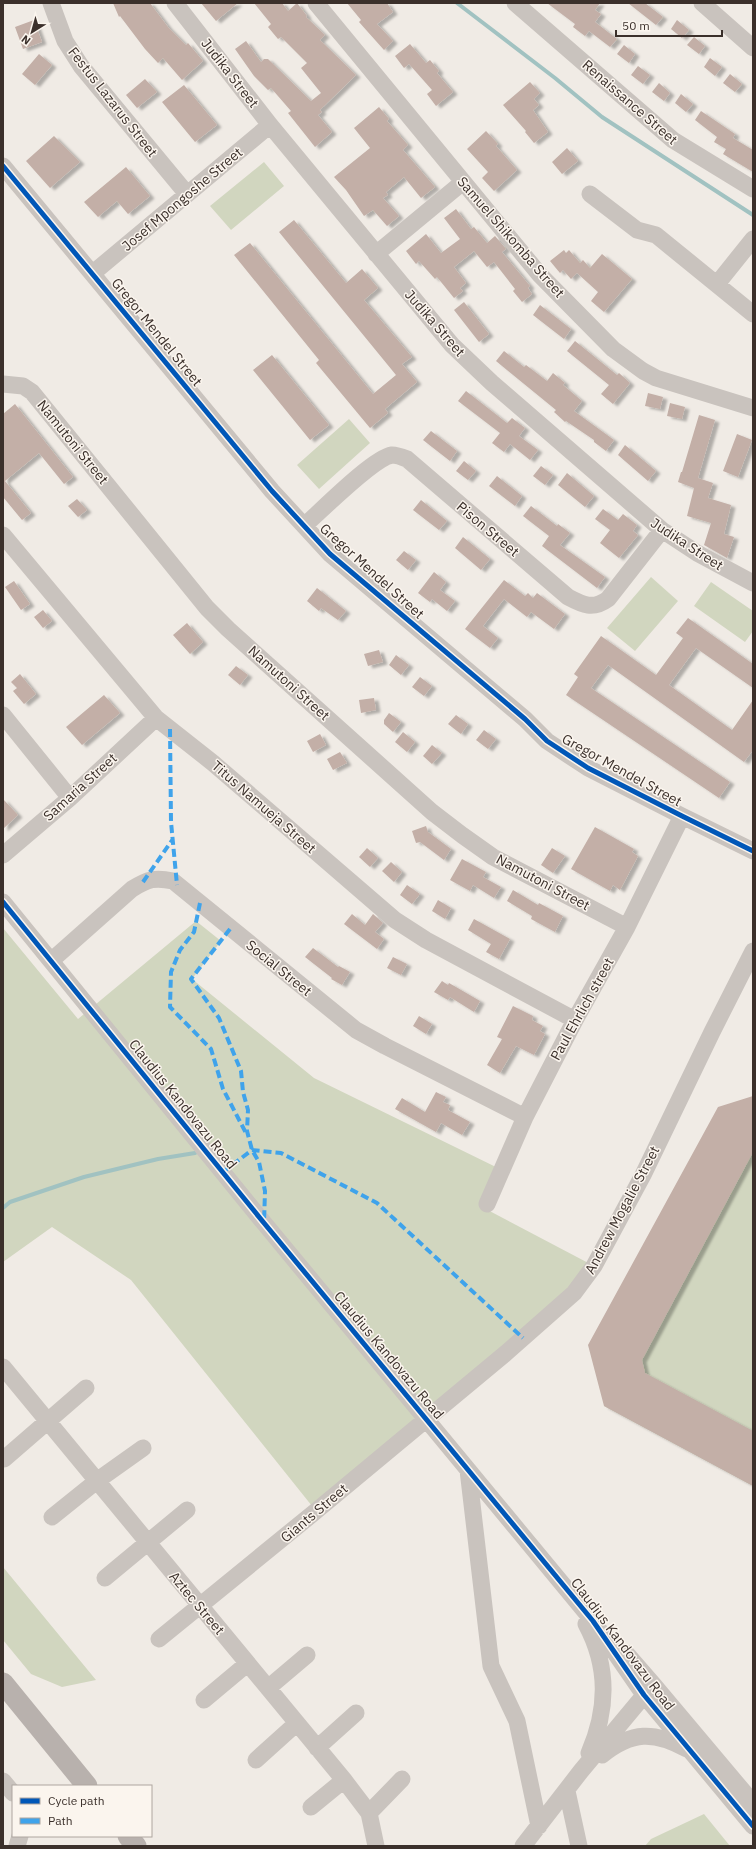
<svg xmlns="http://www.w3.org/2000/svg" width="756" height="1849" font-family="'IBM Plex Sans',sans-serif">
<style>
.green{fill:#d1d6bf}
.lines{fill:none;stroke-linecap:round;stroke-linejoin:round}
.stream{stroke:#a1c2c1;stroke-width:4}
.building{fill:#c3afa7;filter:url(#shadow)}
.minor{stroke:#c9c3be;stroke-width:17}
.major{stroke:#b8b1ad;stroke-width:21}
.quiet{stroke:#3fa3eb;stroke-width:4;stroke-dasharray:8 4;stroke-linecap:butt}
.cycleway-casing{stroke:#fbf5ee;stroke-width:8}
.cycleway{stroke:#0057b8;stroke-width:5}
.labels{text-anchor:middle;stroke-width:3;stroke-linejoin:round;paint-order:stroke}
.street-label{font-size:14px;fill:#3b302b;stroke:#fbf5ee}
</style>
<defs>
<filter id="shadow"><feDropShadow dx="4.5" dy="2.5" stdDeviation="1" flood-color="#0004"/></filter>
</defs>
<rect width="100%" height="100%" fill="#f0ebe5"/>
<path class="green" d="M264,162L284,186L231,230L210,206Z
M349,419L370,443L319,489L297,465Z
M651,577L678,601L635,651L607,628Z
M711,582L753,611V631L745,642L694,606Z
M196,921L221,941L192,979L314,1078L500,1169L482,1207L594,1266L316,1511L131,1280L52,1227L3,1262V928L78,1019Z
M753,1096V1486L604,1406Z
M3,1567L96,1680L62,1687L31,1674L3,1640Z
M704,1814L730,1846H645L651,1839Z"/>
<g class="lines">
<path class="stream" d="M457,3L555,78L602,117L753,215
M3,1208L10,1202L84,1177L158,1159L195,1153"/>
</g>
<path class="building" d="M113,3H150L168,27L186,45L188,43L203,61L182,80L163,58L158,63L145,49L120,16L119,17Z
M201,3H238L216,21Z
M254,3H282L288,11L297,3L307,16L306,17L325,35L320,40L356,75L320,110L322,112L318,115L332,132L315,147L288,113L291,111L271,88L268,90L254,76L235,49L246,41L261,62L264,59H268L311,101L321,93L301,68L307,63L281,37L278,39L268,27L271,24Z
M347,3H387L393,12L377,24L393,41L384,50L359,22L361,20Z
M547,3H600L595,10L601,14L595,22L617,39L610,47L589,31L585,36L573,27L575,24Z
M628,3H645L663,17L656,25Z
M34,20L42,42L23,49L15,27Z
M677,20L689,30L682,38L671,29Z
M694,37L705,46L699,54L687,45Z
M410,44L426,63L430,60L439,71L437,73L453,92L436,106L427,94L432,90L409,64L404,68L395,56Z
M624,45L635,54L629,63L617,54Z
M39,54L52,65L35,85L22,74Z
M710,58L722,67L715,76L704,67Z
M638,66L650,75L643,84L631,75Z
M730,74L742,84L735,92L723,83Z
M145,79L157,92L137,108L126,95Z
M530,82L540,93L534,99L539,105L533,110L548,132L534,143L525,132L526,131L503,105Z
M659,83L670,93L664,101L652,92Z
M184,85L217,125L195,142L162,102Z
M681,94L693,104L686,112L675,103Z
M379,107L389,119L387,121L408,145L403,150L435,187L421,198L404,177L386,192L388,195L383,198L399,216L387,226L373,210L364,216L346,190L334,177L370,148L354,128Z
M701,111L735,134L733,138L753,150V172L723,154L726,149L714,142L717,137L695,120Z
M486,131L498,144L496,146L517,170L494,191L482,178L488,172L467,149Z
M54,136L80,162L50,188L26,161Z
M567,148L578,161L562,174L552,162Z
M126,167L150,196L128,214L117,201L98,217L84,202Z
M456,209L471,229L474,227L487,243L495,236L506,249L502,252L530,286L528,288L532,294L522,302L513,291L515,289L494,262L487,267L474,251L454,267L466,283L460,288L463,291L454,298L437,277L435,279L419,261L416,264L406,251L426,234L441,253L460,239L444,218Z
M294,220L346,283L362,269L378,288L364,300L412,357L402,364L417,382L385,409L388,413L370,428L316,363L319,360L234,255L250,243L373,394L396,375L279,232Z
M564,250L566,253L569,250L580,263L583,260L590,268L602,254L632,279L604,312L591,301L598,292L577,273L571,279L563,270L560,273L550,261Z
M464,302L489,334L479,342L454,310Z
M540,305L571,329L564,339L533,315Z
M575,341L617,375L619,373L630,383L613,404L601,394L609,385L567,351Z
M504,351L524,367L526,365L547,381L553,373L565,383L563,385L582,401L574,411L614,440L606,451L594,442V440L566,421L565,422L554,412L556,410L496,361Z
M272,355L329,425L310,440L253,370Z
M466,391L507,423L512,418L525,428L519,436L538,450L530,460L510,444L504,452L492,443L500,433L458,401Z
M648,393L663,397L660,409L645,406Z
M670,403L685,407L682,419L667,416Z
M15,404L73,477L64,484L39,453L5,481L31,513L22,520L3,497V414Z
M699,415L715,420L698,478L713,483L708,498L731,505L724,534L734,537L727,558L704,545L711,523L687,516L694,488L678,482L681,472H682Z
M431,431L457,451L450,461L423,440Z
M737,434L752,440L738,477L723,471Z
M625,445L656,471L648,481L618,455Z
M464,461L476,471L468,480L456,471Z
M541,466L553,475L545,485L533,476Z
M567,473L594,496L585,507L558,485Z
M497,476L522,496L515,506L489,486Z
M77,499L87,510L78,517L68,506Z
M421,500L447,521L439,530L413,510Z
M531,506L557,526L558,524L570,533L560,545L605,577L597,588L542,546L549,536L523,516Z
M603,509L618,520L623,514L637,525L633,531L638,535L619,558L600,543L610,530L595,519Z
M463,537L490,559L481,570L455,548Z
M404,551L416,560L408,570L396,560Z
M434,572L446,582L440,590L455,601L447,611L432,599L430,602L418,593Z
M504,580L525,596L528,593L533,598L537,593L565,614L554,629L531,612L527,617L504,599L483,626L498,638L490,648L465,629Z
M14,581L30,604L21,610L5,587Z
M317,588L346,611L338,620L321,608L319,611L307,601Z
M43,610L52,621L43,628L34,617Z
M688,618L753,664V688L696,648L669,685L732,730L753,700V750L744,762L608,665L591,688L730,782L719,798L566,695L578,677L574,674L601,636L656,675L683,638L676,633Z
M187,623L203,642L190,654L173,635Z
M379,650L383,662L368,666L364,654Z
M396,655L409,665L401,675L389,665Z
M236,666L248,675L240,685L228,675Z
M20,674L36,694L24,704L13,691L17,688L11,682Z
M420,677L432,686L424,696L412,687Z
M104,695L120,713L82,745L66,727Z
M374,698L376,710L361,713L359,700Z
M389,713L401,722L393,732L384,724V720Z
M456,715L468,724L461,734L448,724Z
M484,730L496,739L488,749L476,740Z
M403,732L415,742L407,752L395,742Z
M320,734L326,745L313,752L307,741Z
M432,745L442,753L432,764L423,756Z
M340,752L347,763L333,770L327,759Z
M3,799L18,815L3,829Z
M426,826L428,832L451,849L444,860L420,842L416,843L412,831Z
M595,827L634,849L632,852L638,856L620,890L613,885L610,891L571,869Z
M367,848L378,858L370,867L359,857Z
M552,848L565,856L553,873L541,865Z
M462,859L486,872L483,877L501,887L494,898L473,885L470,891L450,880Z
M391,862L402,872L394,882L382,871Z
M407,885L420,894L412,904L400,895Z
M513,890L538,905L539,903L563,916L555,932L531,919L532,916L507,901Z
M438,900L451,908L445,919L432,911Z
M352,914L365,925L373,914L383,923L375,932L384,939L377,949L344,924Z
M474,919L510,939L499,959L486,952L491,944L468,930Z
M313,948L338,967L339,966L350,972L342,985L331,979L332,978L305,957Z
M393,957L407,964L401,975L387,968Z
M442,981L448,985L449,983L480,1001L474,1012L450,997L448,1000L434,992Z
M513,1006L533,1016L532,1020L543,1026L540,1031L545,1034L534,1055L516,1046L500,1073L487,1065L502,1039L497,1037Z
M419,1016L432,1024L426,1034L413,1026Z
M436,1092L446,1097L443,1102L450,1105L448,1110L470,1122L462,1135L441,1123L436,1132L395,1109L402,1098L425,1112Z
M753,1096V1152L642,1360L645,1373L753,1431V1486L604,1406L588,1345L718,1107Z"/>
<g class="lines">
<path class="minor" d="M51,3L65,41L81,66L187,194
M175,3L270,125L452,345L492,383L662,530L697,553L753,583
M316,3L540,275L613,349L643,371L656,378L753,408
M515,3L673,140L753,189
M702,3L753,48
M3,166L272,491L330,554L525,719L547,741L588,768L682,816L753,851
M590,194L637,230L656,235L753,314
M376,254L463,182
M93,273L270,125
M717,284L753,239
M3,384L23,386L32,392L207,608L228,629L432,812L462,835L493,857L627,927
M304,526C321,511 373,458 392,455C397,455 402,457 407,459L568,597C583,605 593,610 608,599L662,530
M3,535L156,718L213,763L395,920L426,940L575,1020
M3,715L70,798
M3,855L70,798L156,718
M3,902L264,1223L593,1621L644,1695L753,1826
M52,960L132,889C148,879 155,877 173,881L356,1030L385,1046L525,1117
M487,1204L525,1117L575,1020L627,927L682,816
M3,1367L344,1780L369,1813L376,1846
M4,1459L86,1388
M468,1470L491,1666L517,1721L539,1826
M52,1517L98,1480L143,1448
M105,1578L187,1510
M586,1624C609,1667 608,1709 589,1753
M159,1639L316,1511L506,1353L574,1293L594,1266L643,1175L712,1032L753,951
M626,1653L653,1684L753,1803
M268,1688L307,1655
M204,1700L247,1664
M317,1748L356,1713
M602,1755C632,1731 654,1731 687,1749
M256,1760L297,1723
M3,1781L13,1793
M567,1791L579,1846
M311,1807L344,1780
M369,1813L402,1779
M17,1846L20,1836
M523,1846L581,1771L651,1687"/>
<path class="major" d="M3,1683L87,1786
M128,1836L136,1846"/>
<path class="quiet" d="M170,729L171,822L177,885
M143,882L173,839
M200,903L194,932L180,950L171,972L170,1007L211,1049L223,1089L247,1135
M230,929L191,979L219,1018L241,1071L243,1092L248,1110L247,1131L252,1150L259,1162L265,1191L264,1223
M223,1172L252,1150L281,1153L377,1203L523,1338"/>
<defs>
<path id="cycleway" d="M3,166L272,491L330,554L525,719L547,741L588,768L682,816L753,851
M3,902L264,1223L593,1621L644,1695L753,1826"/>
</defs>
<use href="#cycleway" class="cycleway-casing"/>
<use href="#cycleway" class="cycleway"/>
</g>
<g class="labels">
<g class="street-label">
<text transform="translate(230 73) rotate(52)" y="5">Judika Street</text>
<text transform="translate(113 102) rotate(52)" y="5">Festus Lazarus Street</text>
<text transform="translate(630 102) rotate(41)" y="5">Renaissance Street</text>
<text transform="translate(182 199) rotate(-40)" y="5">Josef Mpongoshe Street</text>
<text transform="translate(511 237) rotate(49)" y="5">Samuel Shikomba Street</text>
<text transform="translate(435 323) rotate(49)" y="5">Judika Street</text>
<text transform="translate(157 332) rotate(51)" y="5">Gregor Mendel Street</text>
<text transform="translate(73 442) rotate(51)" y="5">Namutoni Street</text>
<text transform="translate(488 529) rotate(40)" y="5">Pison Street</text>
<text transform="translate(687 544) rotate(33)" y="5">Judika Street</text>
<text transform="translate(372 571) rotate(42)" y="5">Gregor Mendel Street</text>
<text transform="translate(289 683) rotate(42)" y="5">Namutoni Street</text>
<text transform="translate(622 770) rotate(29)" y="5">Gregor Mendel Street</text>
<text transform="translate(80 787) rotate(-42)" y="5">Samaria Street</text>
<text transform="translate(264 807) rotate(41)" y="5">Titus Namueja Street</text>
<text transform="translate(543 882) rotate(28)" y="5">Namutoni Street</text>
<text transform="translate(279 968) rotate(39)" y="5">Social Street</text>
<text transform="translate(582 1009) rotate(-61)" y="5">Paul Ehrlich street</text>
<text transform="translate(183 1104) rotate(51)" y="5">Claudius Kandovazu Road</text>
<text transform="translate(622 1210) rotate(-62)" y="5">Andrew Mogalie Street</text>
<text transform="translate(389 1355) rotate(50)" y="5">Claudius Kandovazu Road</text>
<text transform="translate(314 1513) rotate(-40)" y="5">Giants Street</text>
<text transform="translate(197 1603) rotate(50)" y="5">Aztec Street</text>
<text transform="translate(623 1644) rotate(53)" y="5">Claudius Kandovazu Road</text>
</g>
</g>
<rect width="756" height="1849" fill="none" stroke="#3b302b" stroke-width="8"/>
<rect x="12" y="1785" width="140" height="52" fill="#fbf5ee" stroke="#aea6a0"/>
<rect x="20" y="1798" width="20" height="6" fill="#0057b8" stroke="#aea6a0"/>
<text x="48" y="1805" font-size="12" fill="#3b302b">Cycle path</text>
<rect x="20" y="1818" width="20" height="6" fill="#3fa3eb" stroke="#aea6a0"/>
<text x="48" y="1825" font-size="12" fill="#3b302b">Path</text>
<g transform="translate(32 32) rotate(217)" stroke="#fbf5ee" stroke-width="3" paint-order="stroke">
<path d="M0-3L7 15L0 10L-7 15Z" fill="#3b302b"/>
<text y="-6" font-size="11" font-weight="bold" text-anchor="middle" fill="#3b302b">N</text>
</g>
<path d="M616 30v6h106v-6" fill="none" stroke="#3b302b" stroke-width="2"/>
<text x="622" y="30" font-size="12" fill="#3b302b" stroke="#fbf5ee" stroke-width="3" paint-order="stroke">50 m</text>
</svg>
